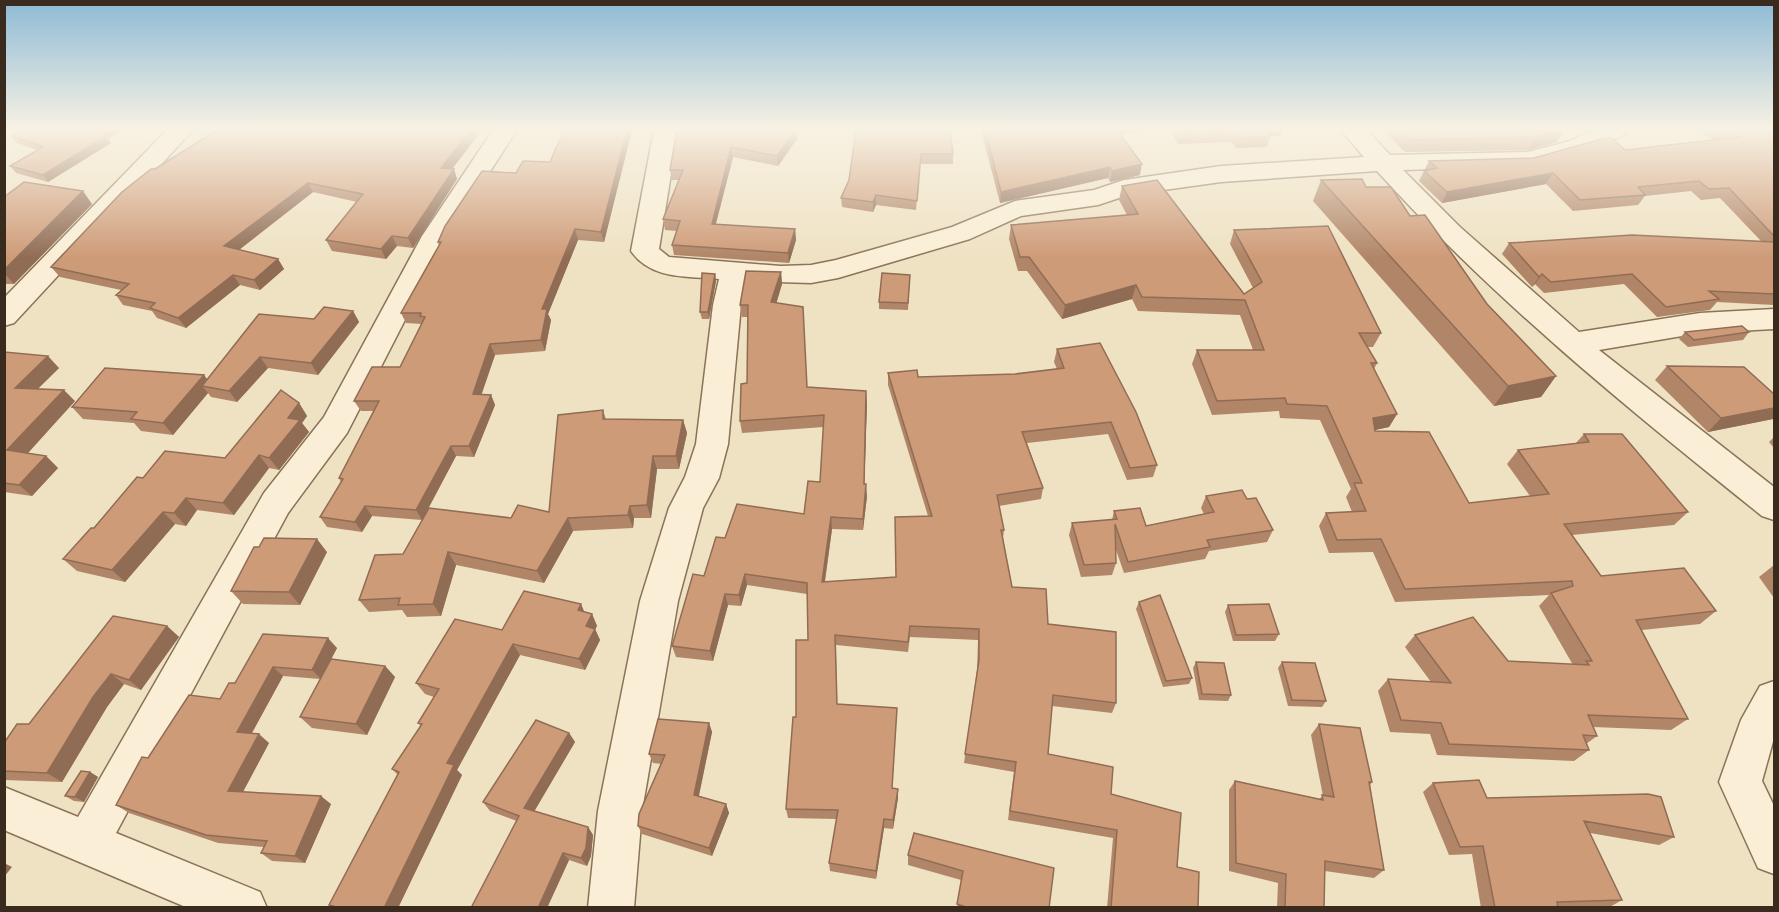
<svg xmlns="http://www.w3.org/2000/svg" width="1779" height="912" font-family="Spectral,serif">
<style>
.lines{fill:none;stroke-linecap:round;stroke-linejoin:round}
.minor-casing{stroke:#8a7359;stroke-width:3}
.minor{fill:#faefd6;fill-rule:evenodd}
.wall{fill:#b18567}
.shaded-wall{fill:#906c54}
.building{fill:#ce9b78;stroke:#906c54;stroke-width:1.5}
</style>
<rect width="100%" height="100%" fill="#efe2c3"/>
<g class="lines">
<defs>
<path id="minor" d="M167,130H193L14,323L4,326V298Z
M493,130H517L448,236L347,433L288,513L116,833L260,892L267,908H188L4,830V787L78,817L264,493L324,417L422,236Z
M654,130H678L659,249L669,257L781,266L811,265L836,260L952,227L1015,201L1094,190L1124,180L1221,166L1364,157L1341,130H1367L1390,155L1528,152L1570,141L1594,130H1627L1623,135L1588,151L1528,166L1403,170L1460,227L1579,332L1700,313L1774,309V329L1700,333L1599,350L1774,487V520L1762,516C1627,408 1493,299 1377,171L1221,182L1128,195L1098,205L1021,216L970,239L838,278L811,283L746,281L741,305L728,444L719,478L703,508L678,601L642,811L634,908H588L598,811L640,601L669,508L685,477L696,444L713,305L719,279C687,276 651,280 631,251Z
M1774,681V738L1762,781L1774,806V874L1758,868L1719,782L1741,720L1760,686Z"/>
</defs>
<use href="#minor" class="minor-casing"/>
<use href="#minor" class="minor"/>
</g>
<path class="wall" d="M122,130L108,139L111,143L48,182L16,173L10,166L37,150L17,143L12,136Z
M482,130L452,169L457,179L413,248L397,246L386,259L332,251L326,240L357,202L313,192L239,250L278,259L284,269L260,290L240,285L186,328L157,318L152,311L123,305L116,295L121,290L60,277L51,267L155,169Z
M564,130H632L604,242L578,240L548,314L551,320L545,351L495,355L481,394L491,395L495,405L474,457L456,456L426,513L511,518L549,512L603,410L606,419L683,420L687,433L679,469H657L651,518H634L633,528L573,531L544,583L456,565L441,616L407,617L402,610L369,612L359,600L403,554L422,520L372,516L362,532L327,527L320,517L341,482L339,478L373,411H361L354,401L400,367L422,324L406,323L401,313L439,246L438,242L516,173L550,162Z
M677,130L797,139L778,166L733,157L716,224L795,229L796,240L789,263L674,255L672,245L677,231L665,230L663,219L679,180H672L670,170Z
M856,130L953,154V164H920L916,210L876,205L873,212L842,207L841,198L849,180Z
M981,130H1145L1119,134L1140,175L1110,182L1108,178L1000,203Z
M1170,130H1282L1280,135L1270,137L1267,147L1236,148L1232,142L1178,144Z
M1387,130H1564L1557,142L1528,150L1405,152L1386,133Z
M1696,130H1774V305L1717,302L1710,310L1657,317L1624,284L1544,293L1535,284L1532,287L1502,254L1509,243L1761,241L1720,198L1701,200L1691,191L1645,196L1638,205L1573,211L1546,184L1442,203L1419,181L1429,161L1534,158L1625,150L1715,140Z
M1321,180L1366,187L1410,216L1487,304L1556,376L1541,397L1494,406L1313,201Z
M1122,186L1244,294L1253,288L1230,244L1234,230L1381,333L1373,347H1367L1377,363L1374,369L1397,414L1389,427L1375,430V431L1469,503L1530,496L1507,464L1518,450L1576,443L1584,434L1688,512L1674,525L1572,535L1601,576L1716,611L1700,624L1642,630L1688,719L1671,730L1593,727L1597,736L1586,744L1589,750L1574,761L1437,755L1430,734L1390,732L1378,691L1388,679L1431,682L1405,647L1415,635L1508,661L1573,665L1539,606L1549,595L1395,602L1373,552L1329,553L1319,526L1326,513L1352,512L1346,497L1351,489L1320,420L1280,418L1279,411L1212,415L1192,364L1197,350H1253L1240,315L1138,311L1132,299L1062,319L1027,271H1018L1009,239L1011,225L1127,215L1119,200Z
M4,197L92,204L14,284H4Z
M781,272L782,284L776,303L803,307L807,387L867,403L864,484L867,496L863,530L832,529L825,582L896,577L928,516L888,385V373L918,377L1015,374L1057,369L1054,362L1057,349L1157,465L1153,477L1127,480L1108,434L1027,443L1043,488L1041,499L999,506L1004,530L1003,538L1012,587L1048,624L1116,703L1112,713L1052,706L1048,754L1111,794L1177,867L1198,908H1107L1113,838L1008,820L1014,772L964,763L977,670L978,640L910,637L908,652L836,645L837,704L897,708L892,788L898,798L893,829L884,828L876,879L830,871L829,863L837,819L788,818L786,809L796,717L808,640L807,594L747,585L741,606L728,605L713,661L676,657L672,646L704,576L725,538L804,514L820,482L824,427L742,433L740,421L747,383L748,317H742L740,305Z
M715,274L716,281L709,319H702L700,312Z
M910,275L908,310L879,309V302Z
M353,311L359,322L318,375L268,368L237,402L211,397L208,393L173,435L141,431L134,423L83,419L72,407L208,379L314,319Z
M1685,332H1749L1743,340L1688,347L1679,339Z
M4,352L59,368L38,389L75,401L27,453L46,456L58,468L32,496L4,492Z
M1667,366L1773,419L1708,432L1655,380Z
M299,403L307,416L302,423L309,432L279,470L269,468L234,515L197,510L186,526L175,524L125,582L77,571L63,559L143,478L225,458Z
M1774,437V448L1769,442Z
M1206,496L1247,499L1273,530L1267,542L1209,551L1205,559L1124,573L1115,547L1116,563L1112,575L1081,577L1069,535L1072,523L1112,520L1114,511L1146,526L1204,514L1201,508Z
M327,552L300,605L243,604L231,591Z
M1774,565V598L1759,577Z
M1139,602L1192,678L1189,684L1163,687L1136,609Z
M581,604L584,612L592,614L597,626L595,629L600,640L585,670L520,655L457,770L462,775L398,908H332L329,905L398,775L392,769L421,726L418,723L434,697L425,694L416,683L502,630Z
M1228,605L1279,634L1275,641H1233L1225,612Z
M167,626L179,637L141,690L124,684L107,707L62,782L4,780V743L29,724Z
M263,634L337,648L331,659L385,666L395,677L367,735L312,728L300,717L320,679L283,676L252,733L269,743L243,792L331,804L305,863L272,861L261,853L264,847L218,843L129,813L116,805L148,758L220,699L235,683Z
M1196,662L1231,695L1228,701L1199,700L1193,668Z
M1282,662L1326,701L1322,707L1288,706L1278,668Z
M709,723L712,732L699,796L726,804L729,813L712,856L642,834L638,826L662,764L653,763L649,754Z
M1319,724L1372,782L1370,785L1384,870L1374,878L1325,871L1324,908H1277L1278,883L1229,871V790L1235,781L1319,799L1323,796L1311,735Z
M569,733L575,742L534,811L588,827L593,835L591,856L587,866L569,860L547,908H471L517,821L490,811L483,802Z
M90,772L98,777L84,802L74,801L65,796Z
M1433,783L1487,798L1674,837L1659,845L1590,833L1622,900L1608,908H1481L1472,854L1449,855L1423,792Z
M914,833L1049,908H957L961,880L908,865V855Z"/>
<path class="shaded-wall" d="M106,130H122L108,139L103,132Z
M471,130H482L445,178L441,168Z
M627,130H632L604,242L601,232Z
M795,130H796L797,139L778,166L777,156Z
M1111,130H1145L1110,135Z
M1264,130H1282L1280,135L1270,137V136Z
M1562,130H1564L1557,142L1528,150L1535,137Z
M106,136L111,143L48,182L43,175Z
M731,147L733,157L713,234L712,224Z
M1142,164L1140,175L1110,182L1112,171Z
M1110,167L1108,178L1000,203L1001,192Z
M454,169L457,179L413,248L408,238Z
M1553,173L1546,184L1442,203L1447,192Z
M308,183L313,192L231,256L224,246Z
M83,191L92,204L14,284L4,273V270Z
M876,195V205L873,212V202Z
M575,229L578,240L548,314L551,320L545,351L541,340L542,309Z
M795,229L796,240L789,263L788,253Z
M392,236L397,246L386,259L381,249Z
M278,259L284,269L260,290L254,280Z
M781,272L782,284L773,315L771,302Z
M715,274L716,281L709,319L708,312Z
M1542,274L1535,284L1532,287L1539,277Z
M233,275L240,285L186,328L178,318Z
M1136,285L1132,299L1062,319L1065,305Z
M353,311L359,322L318,375L311,363Z
M490,344L495,355L478,405L473,394Z
M48,356L59,368L26,400L15,388Z
M260,357L268,368L237,402L229,391Z
M204,375L213,387L202,386L208,393L173,435L163,423Z
M1556,376L1541,397L1494,406L1508,386Z
M64,390L75,401L20,462L7,450Z
M866,391L867,403L864,496V484Z
M491,395L495,405L474,457L469,446Z
M299,403L307,416L302,423L309,432L279,470L269,458L288,418Z
M1774,408V417L1773,419L1708,432L1721,418Z
M1397,414L1389,427L1366,432L1373,418Z
M683,420L687,433L679,469L676,456Z
M451,446L456,456L422,520L416,510Z
M259,455L269,468L234,515L223,503Z
M46,456L58,468L32,496L19,485Z
M653,456L657,469L651,518L647,505Z
M866,484L867,496L863,530V519Z
M186,498L197,510L186,526L174,513Z
M365,506L372,516L362,532L355,522Z
M630,506L634,518L633,528L628,515Z
M163,512L175,524L125,582L112,570Z
M831,517L832,529L823,593L822,582Z
M568,518L573,531L544,583L537,571Z
M317,539L327,552L300,605L289,592Z
M448,552L456,565L441,616L433,604Z
M745,574L747,585L741,606L739,595Z
M725,594L728,605L713,661L710,651Z
M581,604L586,616L578,610Z
M592,614L597,626L595,629L600,640L585,670L579,659L586,626Z
M167,626L179,637L141,690L129,680Z
M328,638L337,648L321,679L312,670Z
M513,644L520,655L457,770L462,775L398,908H384L447,763Z
M385,666L395,677L367,735L356,724Z
M273,667L283,676L248,740L237,732Z
M111,674L124,684L107,707L62,782L47,773L93,697Z
M709,723L712,732L697,804L694,795Z
M569,733L575,742L531,817L524,808Z
M259,734L269,743L239,799L228,791Z
M90,772L98,777L84,802L75,797Z
M898,789V798L893,829V820Z
M321,796L331,804L305,863L295,856Z
M726,804L729,813L712,856L709,848Z
M884,819V828L876,879V871Z
M588,827L593,835L591,856L587,866L581,858Z
M563,853L569,860L547,908H538Z
M4,863L12,867L4,877Z"/>
<path class="building" d="M22,130H106L103,132L106,136L43,175L10,166L43,147L12,136Z
M217,130H471L441,168L454,169L408,238L392,236L381,249L326,240L363,194L308,183L224,246L278,259L254,280L233,275L178,318L150,308L155,303L116,295L129,284L51,267L122,192L151,169H155Z
M564,130H627L601,232L575,229L542,309H547L541,340L490,344L473,394L491,395L469,446H451L416,510L365,506L355,522L320,517L343,479L339,478L379,401H354L372,367H400L425,317L420,316L421,313H401L441,242H438L445,226L482,171L516,173L523,161L550,162Z
M677,130H795L777,156L731,147L712,224L795,229L788,253L672,245L680,221L663,219L683,170H670Z
M856,130H950L953,154H921L917,201L876,195L873,202L841,198L849,180Z
M985,130H1117L1142,164L1112,171L1110,167L1001,192Z
M1179,130H1267L1270,136L1239,138L1235,131L1180,133Z
M1401,130H1562L1535,137L1411,140Z
M1725,130H1774V236L1729,188L1709,189L1699,181L1638,187L1645,195L1580,200L1553,173L1447,192L1424,171L1437,168L1429,161L1534,158L1605,138H1612L1625,150L1739,137Z
M1362,179L1366,187H1391L1410,216L1425,215L1487,304L1556,376L1508,386L1321,180Z
M1157,180L1244,294L1262,282L1234,230L1328,226L1381,333H1359L1377,363H1371L1397,414L1373,418L1375,431L1429,432L1469,503L1549,494L1518,450L1589,442L1584,434H1622L1688,512L1564,524L1601,576L1684,568L1716,611L1636,620L1688,719L1588,715L1597,736L1583,735L1589,750L1449,744L1441,723L1401,720L1388,679L1451,683L1415,635L1473,617L1508,661L1589,665L1586,661H1592L1551,593L1573,586L1572,581L1405,589L1381,539L1337,540L1326,513L1366,511L1354,483H1362L1327,406L1287,404L1285,398L1217,401L1197,350H1264L1245,300L1142,297L1136,285L1065,305L1029,257H1020L1011,225L1138,214L1122,186Z
M24,182L83,191L4,270V197Z
M1632,235L1774,242V294L1709,291L1719,299L1666,307L1632,274L1551,282L1542,274L1539,277L1509,243Z
M746,271L781,272L771,302L803,307L807,387L866,391L864,484H866L863,519L831,517L822,582L896,577L895,517L932,516L888,373L917,370L918,377L1015,374L1064,368L1057,349L1100,343L1136,412L1157,465L1130,468L1111,422L1022,432L1043,488L997,495L1004,530H1001L1012,587L1046,589L1048,624L1116,632V703L1053,695L1048,754L1113,767L1111,794L1181,813L1177,867L1199,872L1198,908H1111L1117,830L1010,811L1016,762L965,754L979,660V629L910,626L908,642L835,635L837,704L897,708L892,788L898,789L893,820L884,819L876,871L829,863L838,810L786,809L793,717H796V640H808L807,583L745,574L739,595L725,594L710,651L672,646L693,574L704,576L716,537L725,538L737,504L804,514L808,481L820,482L824,415L740,421L741,384L747,383L748,305H740Z
M702,273L715,274L708,312H700Z
M882,273L910,275L908,303L879,302Z
M324,307L353,311L311,363L260,357L229,391L202,386L259,314L314,319Z
M1742,326L1749,332L1694,340L1685,332Z
M4,352L48,356L15,388L64,390L7,450L46,456L19,485L4,483Z
M1667,366L1744,367L1774,394V408L1721,418Z
M105,368L204,375L163,423L131,419L137,412L72,407Z
M281,390L299,403L288,418L300,420L269,458L259,455L223,503L186,498L174,513L163,512L112,570L63,559L91,528H94L137,477L143,478L165,451L225,458Z
M603,410V419L683,420L676,456H653L647,505L630,506L628,515L568,518L537,571L448,552L433,604L398,605L400,598L359,600L375,555L403,554L429,508L511,518L518,505L549,512L558,415Z
M1242,490L1247,499L1256,498L1273,530L1207,540L1210,547L1128,562L1115,524L1116,563L1084,565L1072,523L1117,519L1114,511L1140,508L1146,526L1214,512L1206,496Z
M264,538L317,539L289,592L231,591L254,547H259Z
M524,591L581,604L578,610L592,614L586,626L595,629L579,659L513,644L447,763L454,765L384,908H340L329,905L399,772L392,769L422,724L418,723L439,689L416,683L455,619L502,630Z
M1160,595L1192,678L1166,681L1139,602Z
M1269,604L1279,634L1236,635L1228,605Z
M113,616L167,626L129,680L111,674L93,697L47,773L4,771V743L17,724H29Z
M263,634L328,638L312,670L273,667L237,732L259,734L228,791L321,796L295,856L261,853L267,841L206,835L116,805L142,757L148,758L189,695L220,699L229,683H235Z
M331,659L385,666L356,724L300,717Z
M1196,662L1224,663L1231,695L1202,694Z
M1282,662L1315,663L1326,701L1292,700Z
M658,719L709,723L694,795L726,804L709,848L638,826L639,814L665,755L649,754Z
M536,720L569,733L524,808L588,827L586,848L581,858L563,853L538,908H471L519,816L483,802Z
M1319,724L1360,728L1372,782H1369L1384,870L1325,861L1324,908H1285L1286,874L1236,863L1235,781L1323,800L1322,795L1334,797Z
M81,771L90,772L75,797L65,796Z
M1479,780L1487,798L1648,794L1661,797L1674,837L1584,821L1622,900L1557,902L1558,908H1495L1483,846L1460,847L1433,783Z
M914,833L1054,868L1049,908H969L957,904L963,871L908,855Z"/>
<linearGradient id="sky" x2="0" y2="1"><stop stop-color="#8dbad5"/><stop offset="0.5" stop-color="#f8f2e4"/><stop offset="1" stop-color="#f8f2e4" stop-opacity="0"/></linearGradient>
<rect width="1779" height="258" fill="url(#sky)"/>
<rect width="1779" height="912" fill="none" stroke="#392b1e" stroke-width="12"/>
</svg>
